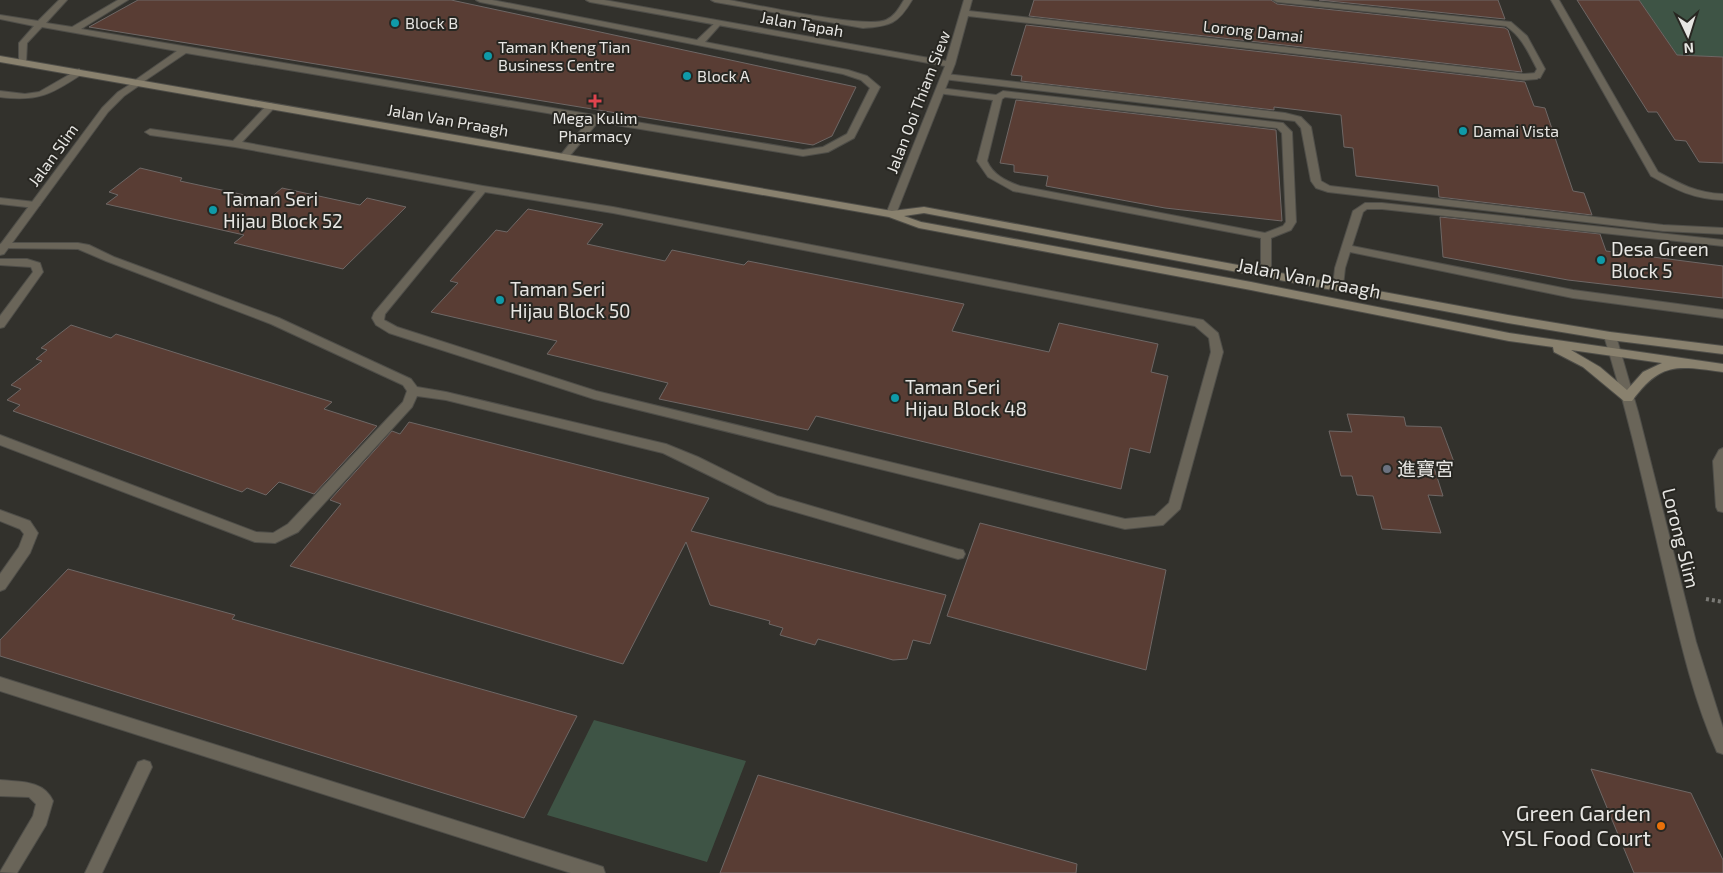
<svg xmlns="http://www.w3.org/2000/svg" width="1723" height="873" font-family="'Exo 2','Noto Sans SC',sans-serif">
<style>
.green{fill:#3e5445}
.building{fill:#593d34;stroke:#6e6765}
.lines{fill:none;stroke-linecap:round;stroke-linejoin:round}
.service-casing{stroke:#4f4e49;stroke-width:2}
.minor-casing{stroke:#4f4e49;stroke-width:2}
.secondary-casing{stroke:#4f4e49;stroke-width:2}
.path{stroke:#7a7975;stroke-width:4;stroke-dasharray:3 3;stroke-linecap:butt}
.service{fill:#6a6559;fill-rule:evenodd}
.minor{fill:#6a6559;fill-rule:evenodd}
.secondary{fill:#89816e;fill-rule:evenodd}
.culture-dot{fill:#0f9aa8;stroke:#282722;stroke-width:2}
.health-dot{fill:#e0444e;stroke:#282722;stroke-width:2}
.worship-dot{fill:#6b7280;stroke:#282722;stroke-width:2}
.food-dot{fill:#e8710a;stroke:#282722;stroke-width:2}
.labels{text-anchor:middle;stroke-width:4;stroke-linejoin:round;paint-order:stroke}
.far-poi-label{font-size:16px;fill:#e7e6e3;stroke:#282722;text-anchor:start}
.far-street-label{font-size:16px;fill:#e7e6e3;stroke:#282722}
.poi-label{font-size:19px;fill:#e7e6e3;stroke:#282722;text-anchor:start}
.street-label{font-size:19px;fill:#e7e6e3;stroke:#282722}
.near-poi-label{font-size:22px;fill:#e7e6e3;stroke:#282722;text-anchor:end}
</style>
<rect width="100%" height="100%" fill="#32312c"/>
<path class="green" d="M1639,0H1723V57L1677,55Z
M594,720L746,761L707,862L547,815Z"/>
<path class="building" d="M138,0H451L856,87L832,136L813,145L89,27Z
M1034,0H1271L1277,4L1505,28L1508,30L1522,72L1029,16Z
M1319,0H1498L1505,19Z
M1577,0H1639L1677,55L1723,57V163L1699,162L1686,141L1675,140L1657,112H1648Z
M1026,25L1525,82L1534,106L1545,108L1573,191L1584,193L1592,215L1439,197L1438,186L1356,176L1353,148L1344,147L1341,115L1274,107V110L1021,81L1022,76L1011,75Z
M1016,100L1276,130L1282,221L1165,208L1046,186L1048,176L1014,172V165L1000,163Z
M140,168L182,178L180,181L268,200L282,188L360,205L367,198L406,207L343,269L234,243L244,235L106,204L118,195L109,192Z
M528,209L603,224L587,244L665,261L672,250L744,265L748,261L964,304L952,331L1049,352L1059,323L1158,344L1151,372L1168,376L1150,453L1130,448L1121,489L816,416L808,430L659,399L668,383L547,354L557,341L431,312L458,283L450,281L496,230L507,232Z
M1440,217L1600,234L1606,251L1723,266V298L1568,280L1443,257Z
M71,325L111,338L116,334L332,402L324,409L377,426L314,494L279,482L266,495L247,488L242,492L13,411L20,405L7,400L21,389L11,385L42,361L36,359L47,350L41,348Z
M1347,414L1404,417L1406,426L1441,427L1454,462L1432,461L1443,496L1428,495L1441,533L1382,529L1373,496L1357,495L1352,476H1341L1329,431L1352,432Z
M409,422L709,498L691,531L946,595L930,644L913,640L907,659L893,660L818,639L815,645L780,635L783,628L769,624L770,621L710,605L686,542L623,664L290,566L341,504L330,500L392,431L400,434Z
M980,523L1166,570L1146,670L947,616Z
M68,569L235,615L232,619L577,716L524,818L0,656V640Z
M1591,769L1691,793L1723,860V873H1634Z
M758,775L1077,864L1076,873H720Z"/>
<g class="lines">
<defs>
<path id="service" d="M59,0H67L46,23L72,27L118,0H128L81,29L803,150L823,147L847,134L870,88L861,80L843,74L480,2L476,0H492L697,40L717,21L721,24L705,42L848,70L867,76L880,87L854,138L828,152L803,156L598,122L567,159L564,160L559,157L589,120L186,53L137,86L134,85V81L177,51L42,27L27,43L26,63L19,65V43L34,26L0,19V15L38,21Z
M711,0H729C758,5 865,29 886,20C895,16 899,8 904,0H912C898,24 890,26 863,28L715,2Z
M1273,0H1301L1511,22L1527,36L1545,69L1540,78H1534L1533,76L1537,69C1528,52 1522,37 1506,26L1277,2Z
M1551,0H1559L1658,172C1680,184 1697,193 1723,194V200C1694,199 1676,190 1651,176Z
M79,69L83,72L82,74C52,94 38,102 0,97V91L25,94L39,92Z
M946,74L1285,113L1301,117L1311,127L1321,181L1330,186L1663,225L1723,228V234L1663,231L1328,192L1316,188L1311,181L1301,128L1295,121L943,79L942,77Z
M940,88L996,95L1003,91L1283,123L1292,132L1296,222L1291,230L1271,238V273L1266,276L1261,273V238L1013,191L988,177L977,161L993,100L937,93V89ZM1005,97L1277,128L1282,133L1286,222L1283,226L1265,233L1020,186C1006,181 993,175 987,161L1002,99Z
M271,103L276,106L274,108L242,142L483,186L613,207L1203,320L1218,333L1223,352L1180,509L1163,525L1125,529L594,399L389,333L376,325L372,318L374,313L476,191L235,147L150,135L145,132L150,129L233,141L268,104ZM485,192L613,213L1195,326L1209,338L1211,352L1169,503L1155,516L1125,519L596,391L397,327L384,320L385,314Z
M0,198L35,202L40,205L35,208L0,204Z
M1365,203H1382L1723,240V246L1382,209H1367L1363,212L1352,246L1573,290L1723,310V318L1573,298L1350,252L1345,268L1343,286L1342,289H1334L1333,286L1335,268L1353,211Z
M4,243H78L89,245L114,257L279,318L411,379L417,387L446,392L666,444L698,457L777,496L958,549L963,550L965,554L963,558L958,559L768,504L663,453L446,400L417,396L412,407L298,532L275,543L255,542L0,445V435L256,532L273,533L288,524L403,402L407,391L403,385L271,324L106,261L78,249L0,248V244Z
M0,259H27L40,263L43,272L4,327L0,328V316L33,272L31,267L0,265Z
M1723,448V512L1718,511L1716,507L1713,461L1719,450Z
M0,780C20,782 44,780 53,801L46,825L17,873L0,872L33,816L36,804L29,797L0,796Z"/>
<path id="minor" d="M586,0H604L946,61L964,0H972L969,11L1524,74L1537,73L1541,76L1537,79L1524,80L968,16L955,64L896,214L891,217L886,214L945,66L590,2Z
M137,80L140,81V85L124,96L108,112L4,254L0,255V245L102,108L118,92Z
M1610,332L1616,336L1638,412L1696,642L1723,728V754L1717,752C1694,701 1681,644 1668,589C1648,504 1630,419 1604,336Z
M0,510L30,521L38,533L30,553L5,589L0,591V574L19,547L24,534L20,529L0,521Z
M0,677L597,865L603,867L605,873H571L0,691Z
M144,760L150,762L152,767L102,873H85L138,762Z"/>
<path id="secondary" d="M0,56L892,211L924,207L1508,315L1610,332L1723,346V354L1610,340L1508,323L924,213L904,216L921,222L1251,282L1509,333L1723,364V372C1678,366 1661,361 1632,401H1624L1583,367L1554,352L1553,347L1509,341L1251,290L919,228L889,217L0,62ZM1571,350L1662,363L1643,372L1627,390L1600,367Z"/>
</defs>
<use href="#service" class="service-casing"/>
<use href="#minor" class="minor-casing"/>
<use href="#secondary" class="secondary-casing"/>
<path class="path" d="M1706,599L1723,602"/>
<use href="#service" class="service"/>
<use href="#minor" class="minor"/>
<use href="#secondary" class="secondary"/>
</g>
<g class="culture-dot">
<circle cx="395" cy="23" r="5"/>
<circle cx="488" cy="56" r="5"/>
<circle cx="687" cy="76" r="5"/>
<circle cx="1463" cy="131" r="5"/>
<circle cx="213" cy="210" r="5"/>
<circle cx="1601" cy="260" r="5"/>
<circle cx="500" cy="300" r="5"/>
<circle cx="895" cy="398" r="5"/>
</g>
<path class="health-dot" d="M592.5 93.5h5v5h5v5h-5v5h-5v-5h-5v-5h5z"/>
<circle class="worship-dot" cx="1387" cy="469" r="5"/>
<circle class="food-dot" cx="1661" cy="826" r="5"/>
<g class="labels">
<g class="far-poi-label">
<text x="405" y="29">Block B</text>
<text x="498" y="53">Taman Kheng Tian<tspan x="498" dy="18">Business Centre</tspan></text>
<text x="697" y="82">Block A</text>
<text x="595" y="124" text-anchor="middle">Mega Kulim<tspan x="595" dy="18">Pharmacy</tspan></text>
<text x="1473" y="137">Damai Vista</text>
</g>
<g class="far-street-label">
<text transform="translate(802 24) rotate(10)" y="6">Jalan Tapah</text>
<text transform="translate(1253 31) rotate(6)" y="6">Lorong Damai</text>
<text transform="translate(918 102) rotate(-69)" y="6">Jalan Ooi Thiam Siew</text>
<text transform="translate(448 120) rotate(10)" y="6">Jalan Van Praagh</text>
<text transform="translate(53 155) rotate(-54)" y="6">Jalan Slim</text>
</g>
<g class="poi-label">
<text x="223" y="206">Taman Seri<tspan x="223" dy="22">Hijau Block 52</tspan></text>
<text x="1611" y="256">Desa Green<tspan x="1611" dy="22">Block 5</tspan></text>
<text x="510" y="296">Taman Seri<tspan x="510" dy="22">Hijau Block 50</tspan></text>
<text x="905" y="394">Taman Seri<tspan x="905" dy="22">Hijau Block 48</tspan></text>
<text x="1397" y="476">進寶宮</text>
</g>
<g class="street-label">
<text transform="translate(1309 278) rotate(11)" y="7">Jalan Van Praagh</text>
<text transform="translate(1681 538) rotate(76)" y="7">Lorong Slim</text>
</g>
<g class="near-poi-label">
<text x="1651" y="821">Green Garden<tspan x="1651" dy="25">YSL Food Court</tspan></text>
</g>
</g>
<g transform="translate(1688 35) rotate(176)" stroke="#282722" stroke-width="4" paint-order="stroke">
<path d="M0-4L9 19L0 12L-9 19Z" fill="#e7e6e3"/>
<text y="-8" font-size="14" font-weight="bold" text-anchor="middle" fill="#e7e6e3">N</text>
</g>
</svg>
